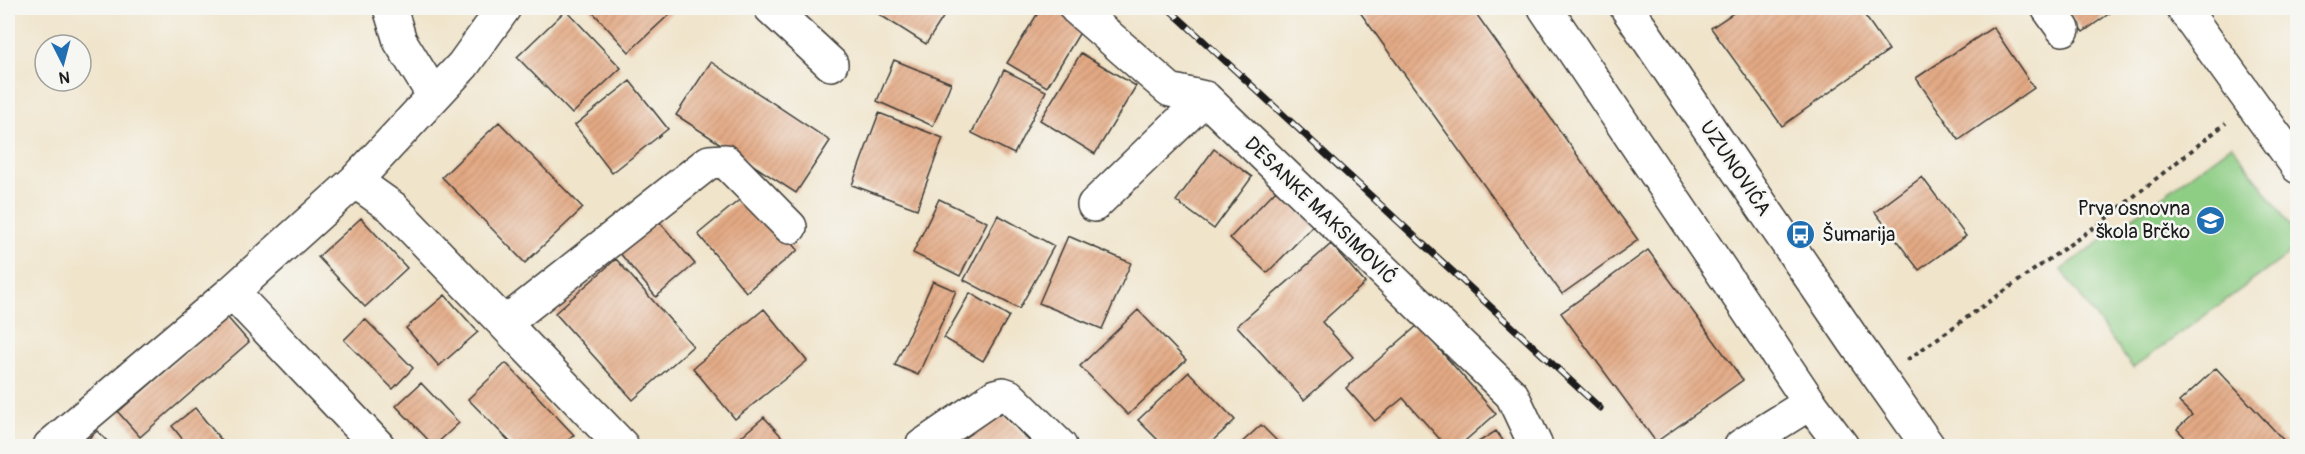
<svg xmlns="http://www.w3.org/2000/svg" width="2305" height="454" font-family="Pangolin,sans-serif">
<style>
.pitch{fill:#8dcd84;stroke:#547450;stroke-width:1.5}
.building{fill:url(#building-hatch)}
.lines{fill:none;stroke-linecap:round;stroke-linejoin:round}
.minor-casing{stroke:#3c3a36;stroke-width:36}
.major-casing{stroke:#3c3a36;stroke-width:36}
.path{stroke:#3c3a36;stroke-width:4;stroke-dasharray:4.5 4.5;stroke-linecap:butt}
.minor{stroke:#fff;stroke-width:33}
.major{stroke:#fff;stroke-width:33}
.rail-casing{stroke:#1c1c1c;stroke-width:7}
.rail{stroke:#f6f6f2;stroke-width:4.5;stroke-dasharray:14;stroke-linecap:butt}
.labels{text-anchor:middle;stroke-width:5;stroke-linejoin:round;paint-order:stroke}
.street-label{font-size:20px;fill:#1c1c1c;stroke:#f6f6f2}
.poi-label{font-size:20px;fill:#1c1c1c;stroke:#f6f6f2;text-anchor:end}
</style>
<defs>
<pattern id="building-hatch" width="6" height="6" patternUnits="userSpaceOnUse" patternTransform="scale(1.5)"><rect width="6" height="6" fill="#e3a984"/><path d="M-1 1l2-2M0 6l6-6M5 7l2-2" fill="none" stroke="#c29171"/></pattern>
</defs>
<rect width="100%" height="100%" fill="#f6f6f2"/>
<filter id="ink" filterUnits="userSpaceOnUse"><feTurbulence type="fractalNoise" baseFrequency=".0167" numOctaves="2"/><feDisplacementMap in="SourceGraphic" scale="12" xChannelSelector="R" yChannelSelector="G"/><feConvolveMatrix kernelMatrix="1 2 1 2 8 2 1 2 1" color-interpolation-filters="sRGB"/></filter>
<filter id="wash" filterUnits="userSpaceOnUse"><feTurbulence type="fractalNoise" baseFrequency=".008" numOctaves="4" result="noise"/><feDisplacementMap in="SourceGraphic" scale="24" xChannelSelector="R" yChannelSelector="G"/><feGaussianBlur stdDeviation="1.35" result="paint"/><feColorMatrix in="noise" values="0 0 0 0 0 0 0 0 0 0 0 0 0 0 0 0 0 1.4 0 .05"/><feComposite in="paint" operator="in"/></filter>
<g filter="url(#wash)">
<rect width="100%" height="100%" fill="#f0e4ca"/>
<path class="pitch" d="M2232,145L2297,235V248L2133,368L2061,270Z"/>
<g id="blocks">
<path class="building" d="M589,8H674L675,9L629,52Z
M869,8H949L926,44Z
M1041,8H1058L1085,24L1047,87L1007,63Z
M1357,8H1472L1638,240L1562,294Z
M1741,8H1870L1863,13L1889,50L1782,126L1711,28Z
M2065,8H2117L2083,32Z
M566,10L621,68L572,114L517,57Z
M1993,27L2034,88L1959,140L1916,78Z
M1081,53L1136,86L1095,154L1040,120Z
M894,60L951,83L933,126L877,101Z
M711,62L830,141L796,193L676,115Z
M1004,70L1046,91L1014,154L972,133Z
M630,81L668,129L612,173L575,125Z
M879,113L943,138L917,209L852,185Z
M499,122L583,208L525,263L442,177Z
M1214,149L1252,177L1214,229L1176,201Z
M1922,177L1966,236L1919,270L1875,212Z
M1276,190L1314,225L1267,273L1230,238Z
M749,192L798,250L746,292L698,234Z
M939,199L987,222L960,276L913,253Z
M998,215L1054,246L1019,309L964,280Z
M361,218L407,268L365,307L318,257Z
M658,220L695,264L656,297L619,252Z
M1068,236L1131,263L1102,329L1039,303Z
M1331,244L1365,283L1322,322L1353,357L1304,400L1237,326Z
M1648,250L1743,380L1656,442L1561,313Z
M616,259L693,346L633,400L555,313Z
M933,281L956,291L918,375L895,365Z
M970,293L1009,316L983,361L944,338Z
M445,295L478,332L439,366L406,328Z
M764,309L807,361L735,419L693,368Z
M1138,310L1186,360L1128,415L1080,366Z
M227,317L249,342L140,437L118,412Z
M365,319L413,368L393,389L344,340Z
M1418,325L1496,414L1459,446H1446L1403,398L1375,421L1346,388Z
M506,363L574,435L562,446H514L468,399Z
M2216,368L2289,446H2193L2177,429L2192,415L2179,402Z
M1189,372L1235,420L1207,446H1164L1138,420Z
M421,383L459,423L434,446L396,406Z
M990,401L1034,446H942Z
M195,408L226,446H188L172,426Z
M764,417L790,446H730Z
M1261,425L1282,446H1238Z
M97,431L112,446H80Z
M1496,431L1507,446H1472Z"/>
</g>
</g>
<g filter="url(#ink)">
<use href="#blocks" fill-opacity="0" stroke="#3c3a36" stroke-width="1.5"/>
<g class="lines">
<defs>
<path id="minor" d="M390,8L400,41L434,96
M771,8L831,64
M1076,8L1170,90L1205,98L1512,395L1536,446
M2048,8L2063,29
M2183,8L2298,167
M355,181L393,208L622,446
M1094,205L1205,98
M232,292L378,446
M505,323L709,162L725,161L790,227
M50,446L232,292L355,181L463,65L504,8
M922,446L995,396L1003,394L1009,396L1060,446
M1741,446L1810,403"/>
<path id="major" d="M1545,8L1810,403L1842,446
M1627,8L1854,341L1928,446"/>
</defs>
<use href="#minor" class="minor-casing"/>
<use href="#major" class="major-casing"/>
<path class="path" d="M1907,360L2103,221L2226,123"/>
<use href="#minor" class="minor"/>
<use href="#major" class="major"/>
<defs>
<path id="rail" d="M1168,8L1600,408"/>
</defs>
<use href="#rail" class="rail-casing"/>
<use href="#rail" class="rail"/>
</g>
</g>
<defs>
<symbol id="school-disc" viewBox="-11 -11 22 22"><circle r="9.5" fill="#1f6fb2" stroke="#f6f6f2"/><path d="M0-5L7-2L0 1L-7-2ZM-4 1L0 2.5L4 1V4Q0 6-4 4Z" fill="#fff"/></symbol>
<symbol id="bus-disc" viewBox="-11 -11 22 22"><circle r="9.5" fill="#1f6fb2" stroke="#f6f6f2"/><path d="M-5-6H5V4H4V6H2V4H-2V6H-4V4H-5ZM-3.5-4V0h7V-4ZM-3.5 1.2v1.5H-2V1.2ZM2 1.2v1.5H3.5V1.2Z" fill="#fff"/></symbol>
</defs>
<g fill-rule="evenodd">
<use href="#school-disc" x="2194" y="204" width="33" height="33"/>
<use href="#bus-disc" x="1784" y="218" width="33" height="33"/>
</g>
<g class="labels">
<g class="street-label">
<text transform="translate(1736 168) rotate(56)" y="7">UZUNOVIĆA</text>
<text transform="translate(1321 210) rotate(44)" y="7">DESANKE MAKSIMOVIĆ</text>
</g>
<g class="poi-label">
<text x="2190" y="215">Prva osnovna<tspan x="2190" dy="23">škola Brčko</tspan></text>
<text x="1822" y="241" text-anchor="start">Šumarija</text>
</g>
</g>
<rect width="2305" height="454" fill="none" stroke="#f6f6f2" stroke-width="30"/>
<g transform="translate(63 63) rotate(174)"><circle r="28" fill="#f6f6f2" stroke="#9f9f9c" stroke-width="1.5"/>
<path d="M0-4.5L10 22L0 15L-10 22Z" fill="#1f6fb2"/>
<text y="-9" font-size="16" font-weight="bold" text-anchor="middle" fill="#1c1c1c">N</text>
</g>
</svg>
